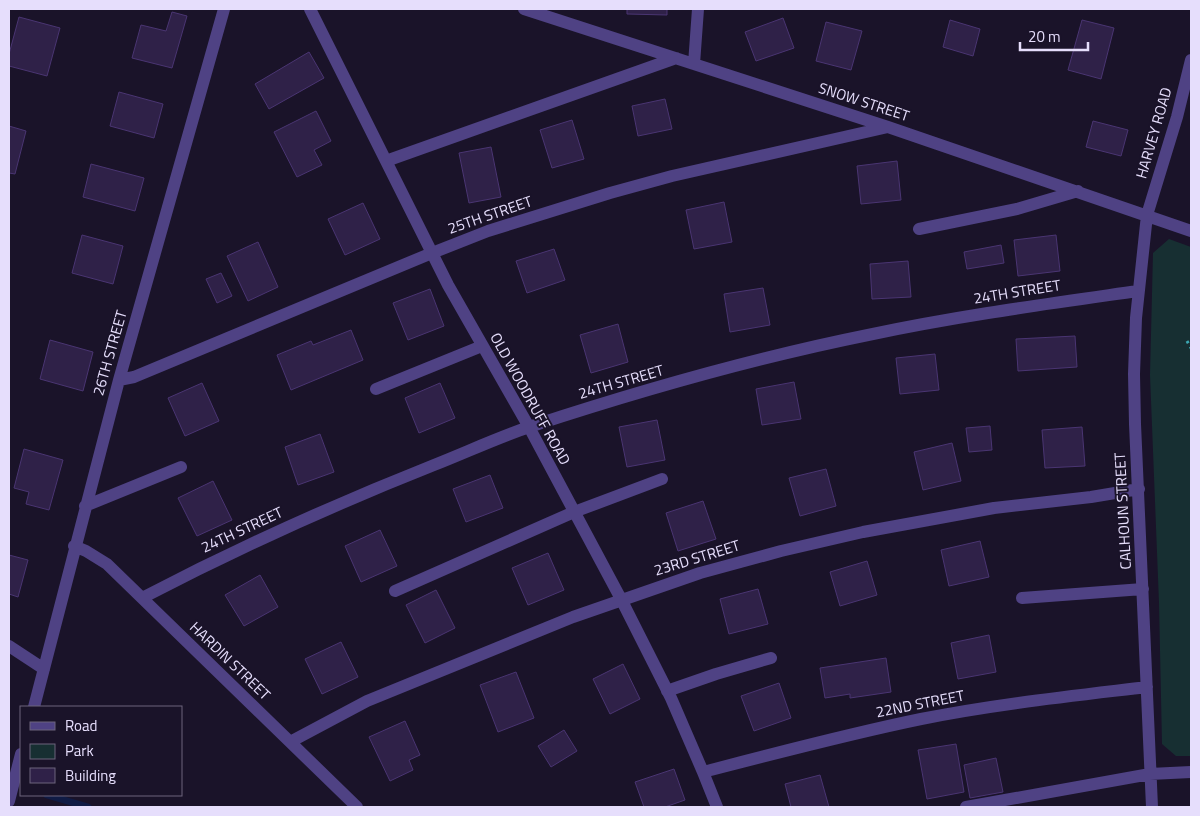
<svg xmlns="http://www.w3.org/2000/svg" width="1200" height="816" font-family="'Titillium Web',sans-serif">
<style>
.green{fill:#172f32}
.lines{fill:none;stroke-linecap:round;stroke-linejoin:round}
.stream{stroke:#101b45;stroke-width:7}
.building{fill:#2f2148;stroke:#4a3572}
.path{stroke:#3ca7b2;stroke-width:3;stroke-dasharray:2.5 4;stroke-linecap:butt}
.minor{stroke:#4f4284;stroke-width:12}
.labels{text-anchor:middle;stroke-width:4;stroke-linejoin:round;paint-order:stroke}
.street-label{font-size:15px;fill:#e6defc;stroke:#1a1329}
</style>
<rect width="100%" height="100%" fill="#1a1329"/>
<path class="green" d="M1169,239L1191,247V756H1176L1162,744L1159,603L1150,375L1153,253Z"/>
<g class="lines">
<path class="stream" d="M47,795L88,807"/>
</g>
<path class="building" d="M627,9H667V15L627,14Z
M172,12L187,16L172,68L132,58L141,25L166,31Z
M19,17L60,28L47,76L9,66V54Z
M783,18L794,48L756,61L745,32Z
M950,20L980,29L973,56L943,47Z
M1082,20L1114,28L1101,79L1068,70Z
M826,22L862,31L851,70L816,61Z
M309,52L324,78L269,109L255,84Z
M119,92L163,104L154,138L110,126Z
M665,99L672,129L638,136L632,106Z
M316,111L331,141L314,150L322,165L297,177L274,132Z
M572,120L584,159L552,168L540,130Z
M1093,121L1128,130L1121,156L1086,147Z
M9,126L26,131L15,174L9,173Z
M491,147L501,197L469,203L459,153Z
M897,161L901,200L861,204L857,166Z
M91,164L144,178L135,211L83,197Z
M724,202L732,242L694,249L686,210Z
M363,203L380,239L345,255L328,219Z
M82,235L123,246L113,284L72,273Z
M1056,235L1060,271L1018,276L1014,240Z
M258,242L278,287L248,301L227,256Z
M1001,245L1004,263L967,269L964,252Z
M554,249L565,280L527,293L516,261Z
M908,261L911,297L872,299L870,264Z
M221,273L232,296L217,303L206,279Z
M763,288L770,325L730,332L724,294Z
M430,289L444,326L408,340L393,303Z
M618,324L628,362L591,373L580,335Z
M351,330L363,360L291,390L277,355L311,341L313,345Z
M1075,336L1077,367L1018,371L1016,339Z
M50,340L93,352L83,391L40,379Z
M935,354L939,390L900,394L896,358Z
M794,382L801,419L762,425L756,389Z
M202,383L219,421L185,436L168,398Z
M440,383L455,418L419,433L405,398Z
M657,420L665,460L627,467L619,427Z
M990,426L992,450L969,452L966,428Z
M1082,427L1085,466L1045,468L1042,430Z
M320,434L334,472L298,485L285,447Z
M952,443L961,481L923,490L914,452Z
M24,449L63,460L49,510L26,504L29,492L14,488Z
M826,469L836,506L800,516L789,478Z
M490,475L503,508L466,522L453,489Z
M213,481L232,520L197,536L178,498Z
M703,501L716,539L678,551L666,513Z
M380,530L397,566L361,582L345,546Z
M980,541L989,577L949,586L941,550Z
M548,553L564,590L528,605L512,568Z
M9,555L28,560L18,597L9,594Z
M867,561L877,595L840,606L830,572Z
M260,575L278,607L244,626L225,595Z
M758,589L768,624L729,634L720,599Z
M436,590L455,628L425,643L406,605Z
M989,635L996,672L958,679L951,643Z
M341,642L358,677L322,694L305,659Z
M886,658L891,692L850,698V694L825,698L820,668Z
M623,664L640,699L610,714L593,679Z
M516,672L534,718L498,732L480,685Z
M779,683L791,718L754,731L741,696Z
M405,721L420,755L409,760L413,770L390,781L369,737Z
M564,730L577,751L551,767L538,746Z
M956,744L964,792L927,799L918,750Z
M996,758L1003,792L970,798L964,765Z
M674,769L685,800L665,807H644L635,782Z
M820,775L829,807H791L785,784Z"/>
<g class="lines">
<path class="path" d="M1187,341L1191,348"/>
<path class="minor" d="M310,9L448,285L529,427L621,599L671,698L703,772L717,807
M524,9L888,127L1191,231
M694,64L698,9
M386,161L676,58
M919,229L1017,209L1078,191
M119,380L134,377L432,253L488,231L610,193L672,176L888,127
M376,389L482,346
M85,506L181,467
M74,546L86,551L107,564L357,807
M395,591L574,512L662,479
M142,598C238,548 333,505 434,465C467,452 499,437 532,426C642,390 754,358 868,335C957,316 1047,304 1138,291
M1022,598L1143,589
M9,646L44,669
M667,691L716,674L771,658
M34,707L119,380L224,9
M290,742L367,701L573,617L700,573L781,551L863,532L994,508L1091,497L1139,489
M703,772C776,753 848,734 921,719C996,704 1072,696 1147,687
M9,801L21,754
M966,807L1150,774L1191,772
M1152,807L1135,424L1134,374L1136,318L1147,215L1177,117L1191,60"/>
</g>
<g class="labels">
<g class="street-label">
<text transform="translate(864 102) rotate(18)" y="5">SNOW STREET</text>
<text transform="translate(1154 133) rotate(-74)" y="5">HARVEY ROAD</text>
<text transform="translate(490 215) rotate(-19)" y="5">25TH STREET</text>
<text transform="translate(1017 292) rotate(-9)" y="5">24TH STREET</text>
<text transform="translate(110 353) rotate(-74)" y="5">26TH STREET</text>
<text transform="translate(621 382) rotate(-16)" y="5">24TH STREET</text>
<text transform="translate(530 399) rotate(61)" y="5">OLD WOODRUFF ROAD</text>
<text transform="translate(1123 511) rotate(-93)" y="5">CALHOUN STREET</text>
<text transform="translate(242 530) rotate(-25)" y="5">24TH STREET</text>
<text transform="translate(697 558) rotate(-17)" y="5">23RD STREET</text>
<text transform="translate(230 661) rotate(44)" y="5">HARDIN STREET</text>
<text transform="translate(920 704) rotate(-11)" y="5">22ND STREET</text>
</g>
</g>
<rect width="1200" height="816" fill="none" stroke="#e6defc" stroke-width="20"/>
<rect x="20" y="706" width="162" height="90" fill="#1a1329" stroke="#6c647d"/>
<rect x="30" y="722" width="25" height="8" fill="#4f4284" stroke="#6c647d"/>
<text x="65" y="731" font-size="15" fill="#e6defc">Road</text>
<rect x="30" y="744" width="25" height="15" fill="#172f32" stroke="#6c647d"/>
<text x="65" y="756" font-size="15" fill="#e6defc">Park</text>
<rect x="30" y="768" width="25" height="15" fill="#2f2148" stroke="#6c647d"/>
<text x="65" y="781" font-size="15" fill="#e6defc">Building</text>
<path d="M1020 42v8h68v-8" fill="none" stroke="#e6defc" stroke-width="2.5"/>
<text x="1028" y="42" font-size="15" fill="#e6defc" stroke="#1a1329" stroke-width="4" paint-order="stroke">20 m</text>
</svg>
